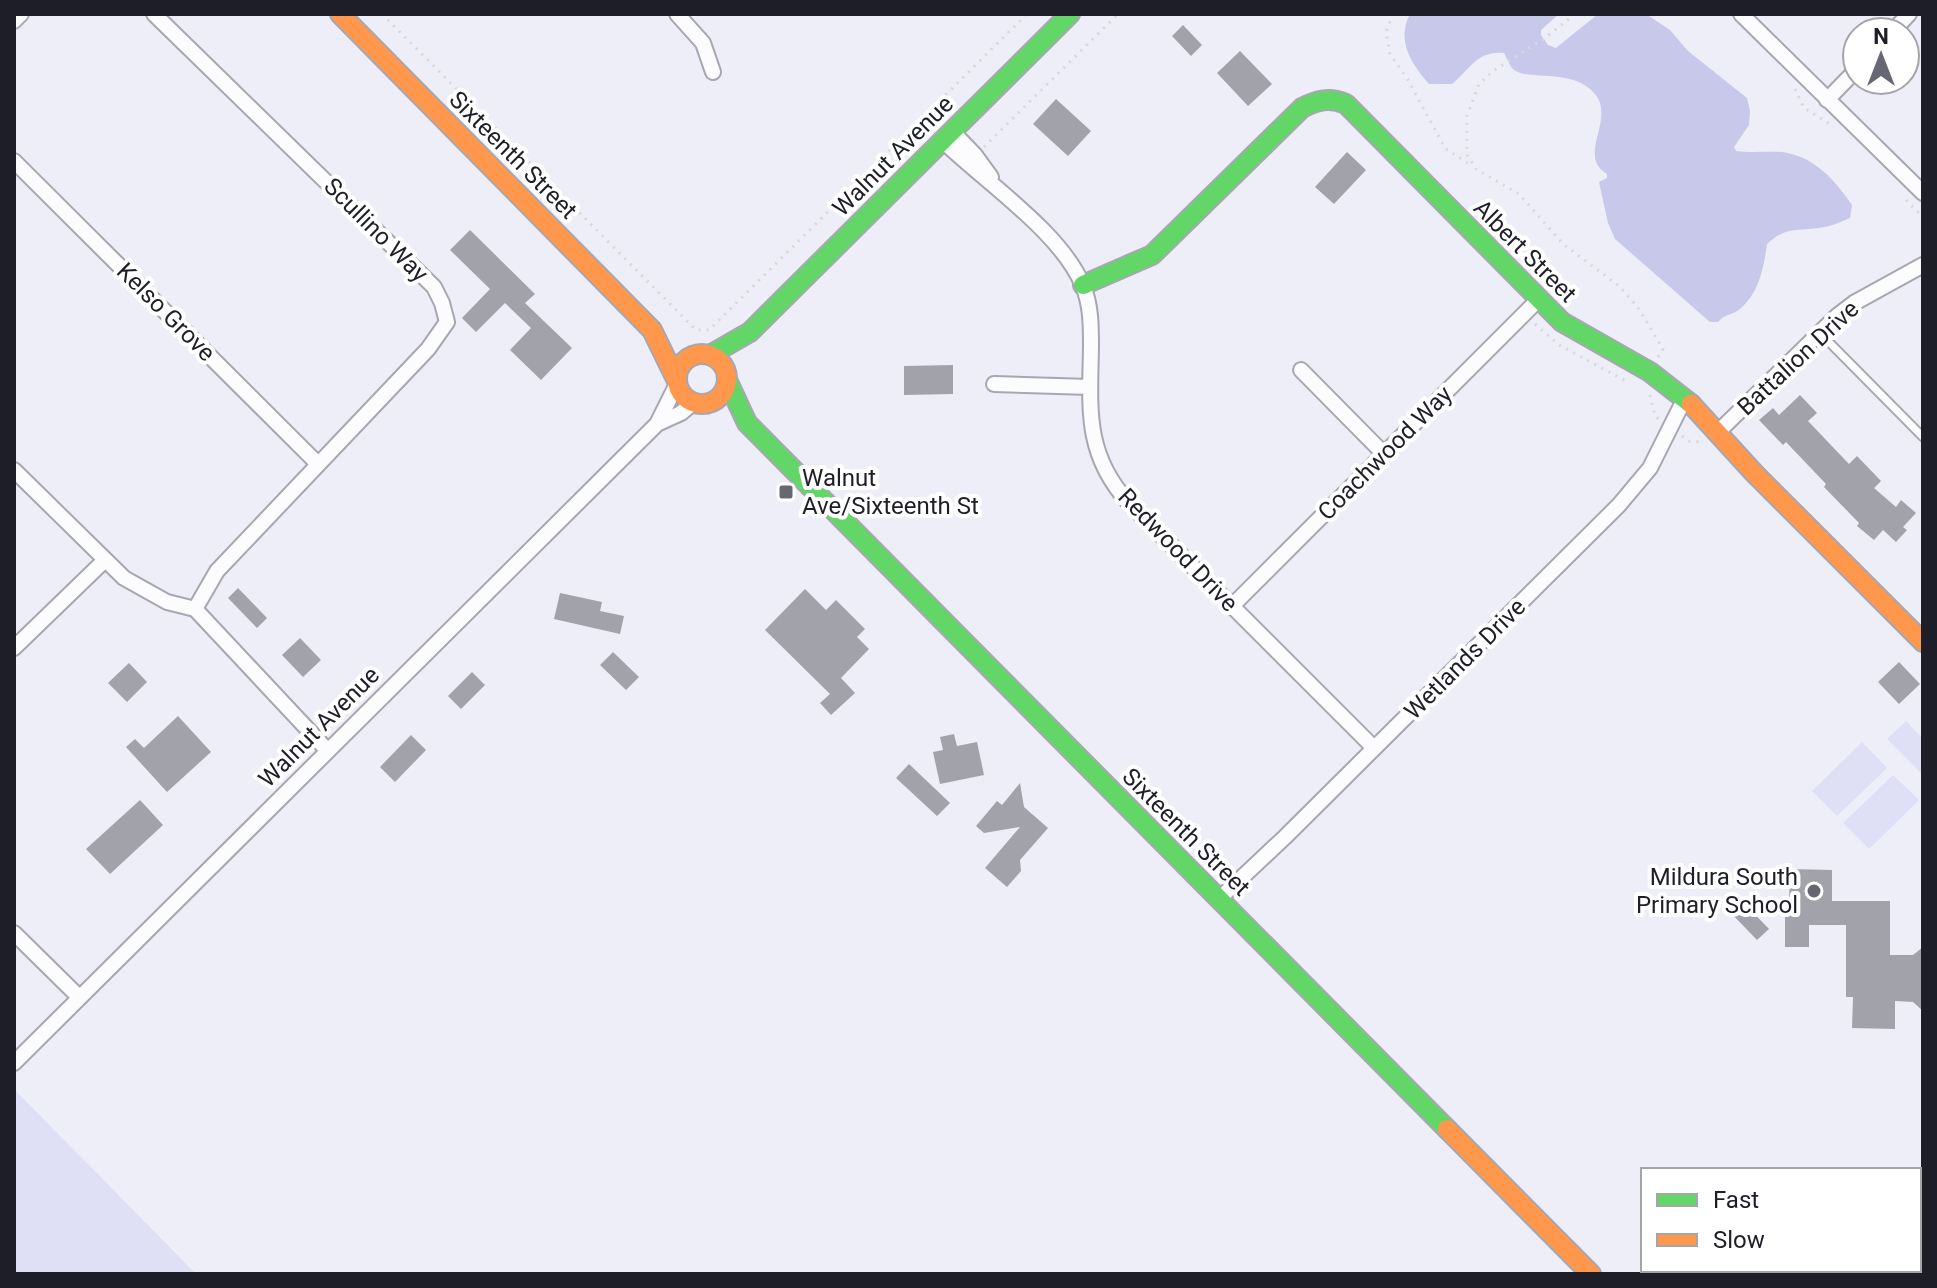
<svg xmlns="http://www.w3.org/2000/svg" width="1937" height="1288" font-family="Roboto,sans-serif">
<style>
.green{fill:#dfdff5}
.water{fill:#c8c8eb}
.building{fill:#a2a2ab}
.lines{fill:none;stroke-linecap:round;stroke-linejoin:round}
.lane-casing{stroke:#a7a7b1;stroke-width:11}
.street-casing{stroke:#a7a7b1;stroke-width:18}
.fast-casing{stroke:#a7a7b1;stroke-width:22}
.slow-casing{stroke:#a7a7b1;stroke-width:22}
.path{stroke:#d8d8db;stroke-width:3;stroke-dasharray:2 6;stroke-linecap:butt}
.lane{stroke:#fcfcfe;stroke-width:7}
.street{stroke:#fcfcfe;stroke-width:14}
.fast{stroke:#63d668;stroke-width:18}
.slow{stroke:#ff974d;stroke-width:18}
.poi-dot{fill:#676772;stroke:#fff;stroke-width:3}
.labels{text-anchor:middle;stroke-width:8;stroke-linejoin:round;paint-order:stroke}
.street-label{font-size:24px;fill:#1e1e29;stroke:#fff}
.poi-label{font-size:24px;fill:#1e1e29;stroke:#fff;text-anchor:start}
</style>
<rect width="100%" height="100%" fill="#eeeef9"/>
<path class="green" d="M1906,721L1923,739V775L1887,739Z
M1862,742L1887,768L1837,816L1812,791Z
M1893,775L1919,800L1869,849L1843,823Z
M14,1089L196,1274H14Z"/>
<path class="water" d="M1410,14H1559L1541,30V35L1548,45L1556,48L1598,14H1646L1670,30L1688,51L1747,98L1750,111L1749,125L1734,147L1736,151C1751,153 1767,151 1782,152C1814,156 1835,180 1852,205L1850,218C1842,221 1833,226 1824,227C1800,232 1787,225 1767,244C1764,267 1759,293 1740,309C1733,315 1724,314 1718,322H1710L1615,239L1608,223L1599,182L1607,178V174C1576,155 1616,120 1595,94C1572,67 1527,82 1513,69C1509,65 1507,58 1504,53C1476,51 1471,69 1452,84H1429C1411,64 1396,40 1410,14Z"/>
<path class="building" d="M1183,25L1202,45L1191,56L1172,36Z
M1240,51L1272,84L1248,106L1217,73Z
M1056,99L1091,131L1068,156L1033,124Z
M1347,152L1366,170L1334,204L1315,187Z
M470,230L535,294L525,303L572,348L541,380L510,350L531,328L505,303L476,332L462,318L490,289L450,250Z
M953,365V394L904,395V366Z
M1800,395L1817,413L1808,421L1849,464L1857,456L1881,481L1874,488L1896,507L1901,500L1916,513L1903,527L1907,530L1896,542L1883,530L1874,540L1857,526L1859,523L1824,487L1826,484L1786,442L1783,445L1759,420L1773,408L1779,415Z
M238,588L267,618L257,628L228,598Z
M805,589L826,610L836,600L865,629L857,637L869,649L841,678L855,693L831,715L820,703L830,694L765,630Z
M560,593L602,602L600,611L624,616L620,634L554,619Z
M300,638L321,660L303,677L282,655Z
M613,652L639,677L626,690L600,665Z
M1899,662L1920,684L1899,704L1878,682Z
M129,663L147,682L127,702L108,683Z
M472,672L485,685L461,709L448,696Z
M178,716L211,752L167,792L126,747L135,739L144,748Z
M954,734L957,746L977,742L984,775L940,784L933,752L943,750L940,737Z
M411,735L426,750L395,782L380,767Z
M909,764L950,803L937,816L896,778Z
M1020,783L1024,807L1048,828L1020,860L1021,871L1007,887L985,868L1020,827L984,833L976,826L997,801L1002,805Z
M140,800L163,825L110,874L86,849Z
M1790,869L1832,870V901H1890V955H1913L1923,947V1011L1913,1002L1895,1001V1029L1852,1028L1853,997H1846V925H1809V947H1785V904H1789Z
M1740,899L1769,929L1757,940L1728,910Z"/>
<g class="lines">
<defs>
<path id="lane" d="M1820,333L1923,437"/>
<path id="street" d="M154,14L434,287L442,303L447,322L428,349L217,571L195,609
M677,14L703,43L713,72
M1741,14L1923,193
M14,21L21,14
M1892,32L1909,14
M1827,100L1857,69
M952,131L975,155L991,177
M943,141C984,181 1062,233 1083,286C1091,305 1091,326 1091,346C1090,408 1084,453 1128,502L1374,748
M14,161L318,464
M1301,370L1384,454
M994,384L1090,387
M657,424L681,413L693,403
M1718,432L1837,316L1854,303L1923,265
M14,470L124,578L167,602L195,609L328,751
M1232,606L1538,300
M14,648L105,560
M1218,900L1285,837L1619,505L1650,468L1685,398
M14,933L79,997
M14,1063L657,424L677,384"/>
<path id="fast" d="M1083,285L1152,255L1302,108C1317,100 1330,97 1346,104L1562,322L1650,372L1691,404
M710,355L750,332L1070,14
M727,380L747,423L1447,1129"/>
<path id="slow" d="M340,14L652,330L676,379
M677 379a25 25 0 1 1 50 0a25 25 0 1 1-50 0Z
M1691,404L1755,474L1923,642
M1447,1129L1591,1274"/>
</defs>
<use href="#lane" class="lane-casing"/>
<use href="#street" class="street-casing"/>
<use href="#fast" class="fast-casing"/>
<use href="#slow" class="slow-casing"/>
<path class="path" d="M382,14L696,330H709L1027,14
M1393,14L1386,32L1390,54L1408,80L1445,148L1472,166
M1575,14L1545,38L1493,71L1479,84L1467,116V155L1476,169L1519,194L1563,244L1619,286L1637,306L1663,349L1658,357
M1716,14L1724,16
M1795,89L1804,108L1830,124
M984,147L1118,14
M1906,200L1923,217
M1535,324L1559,345L1626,381
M1650,395L1655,416L1660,420
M1682,436L1689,441L1701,442
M1919,1268L1923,1264
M1913,1274L1917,1270"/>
<use href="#lane" class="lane"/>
<use href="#street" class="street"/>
<use href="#fast" class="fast"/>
<use href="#slow" class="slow"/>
</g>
<g class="poi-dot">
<rect x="778" y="484" width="16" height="16" rx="4"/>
<circle cx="1814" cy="891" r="8"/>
</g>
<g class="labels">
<g class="street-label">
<text transform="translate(513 155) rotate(45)" y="8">Sixteenth Street</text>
<text transform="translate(893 156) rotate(-45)" y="8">Walnut Avenue</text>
<text transform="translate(376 230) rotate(45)" y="8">Scullino Way</text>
<text transform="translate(1525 251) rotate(45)" y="8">Albert Street</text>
<text transform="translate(166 312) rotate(45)" y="8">Kelso Grove</text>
<text transform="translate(1798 358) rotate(-43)" y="8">Battalion Drive</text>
<text transform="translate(1385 453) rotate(-45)" y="8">Coachwood Way</text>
<text transform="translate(1178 550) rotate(46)" y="8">Redwood Drive</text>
<text transform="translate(1465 659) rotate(-45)" y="8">Wetlands Drive</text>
<text transform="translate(319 727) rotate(-45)" y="8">Walnut Avenue</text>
<text transform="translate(1186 832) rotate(45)" y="8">Sixteenth Street</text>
</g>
<g class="poi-label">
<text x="802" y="486">Walnut<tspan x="802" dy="28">Ave/Sixteenth St</tspan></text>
<text x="1798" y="885" text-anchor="end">Mildura South<tspan x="1798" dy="28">Primary School</tspan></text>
</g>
</g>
<rect width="1937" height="1288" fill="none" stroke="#1e1e29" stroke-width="32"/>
<rect x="1641" y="1168" width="280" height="104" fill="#ffffff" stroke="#a5a5a9" stroke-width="2"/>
<rect x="1657" y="1194" width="40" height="12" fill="#63d668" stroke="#a5a5a9" stroke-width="2"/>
<text x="1713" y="1208" font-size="24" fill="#1e1e29">Fast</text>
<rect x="1657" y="1234" width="40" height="12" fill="#ff974d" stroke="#a5a5a9" stroke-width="2"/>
<text x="1713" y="1248" font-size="24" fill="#1e1e29">Slow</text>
<g transform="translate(1881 56)"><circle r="38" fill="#ffffff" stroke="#a5a5a9" stroke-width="2"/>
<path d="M0-6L14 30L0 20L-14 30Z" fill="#676772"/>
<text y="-12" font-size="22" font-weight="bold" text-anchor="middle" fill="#1e1e29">N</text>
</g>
</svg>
